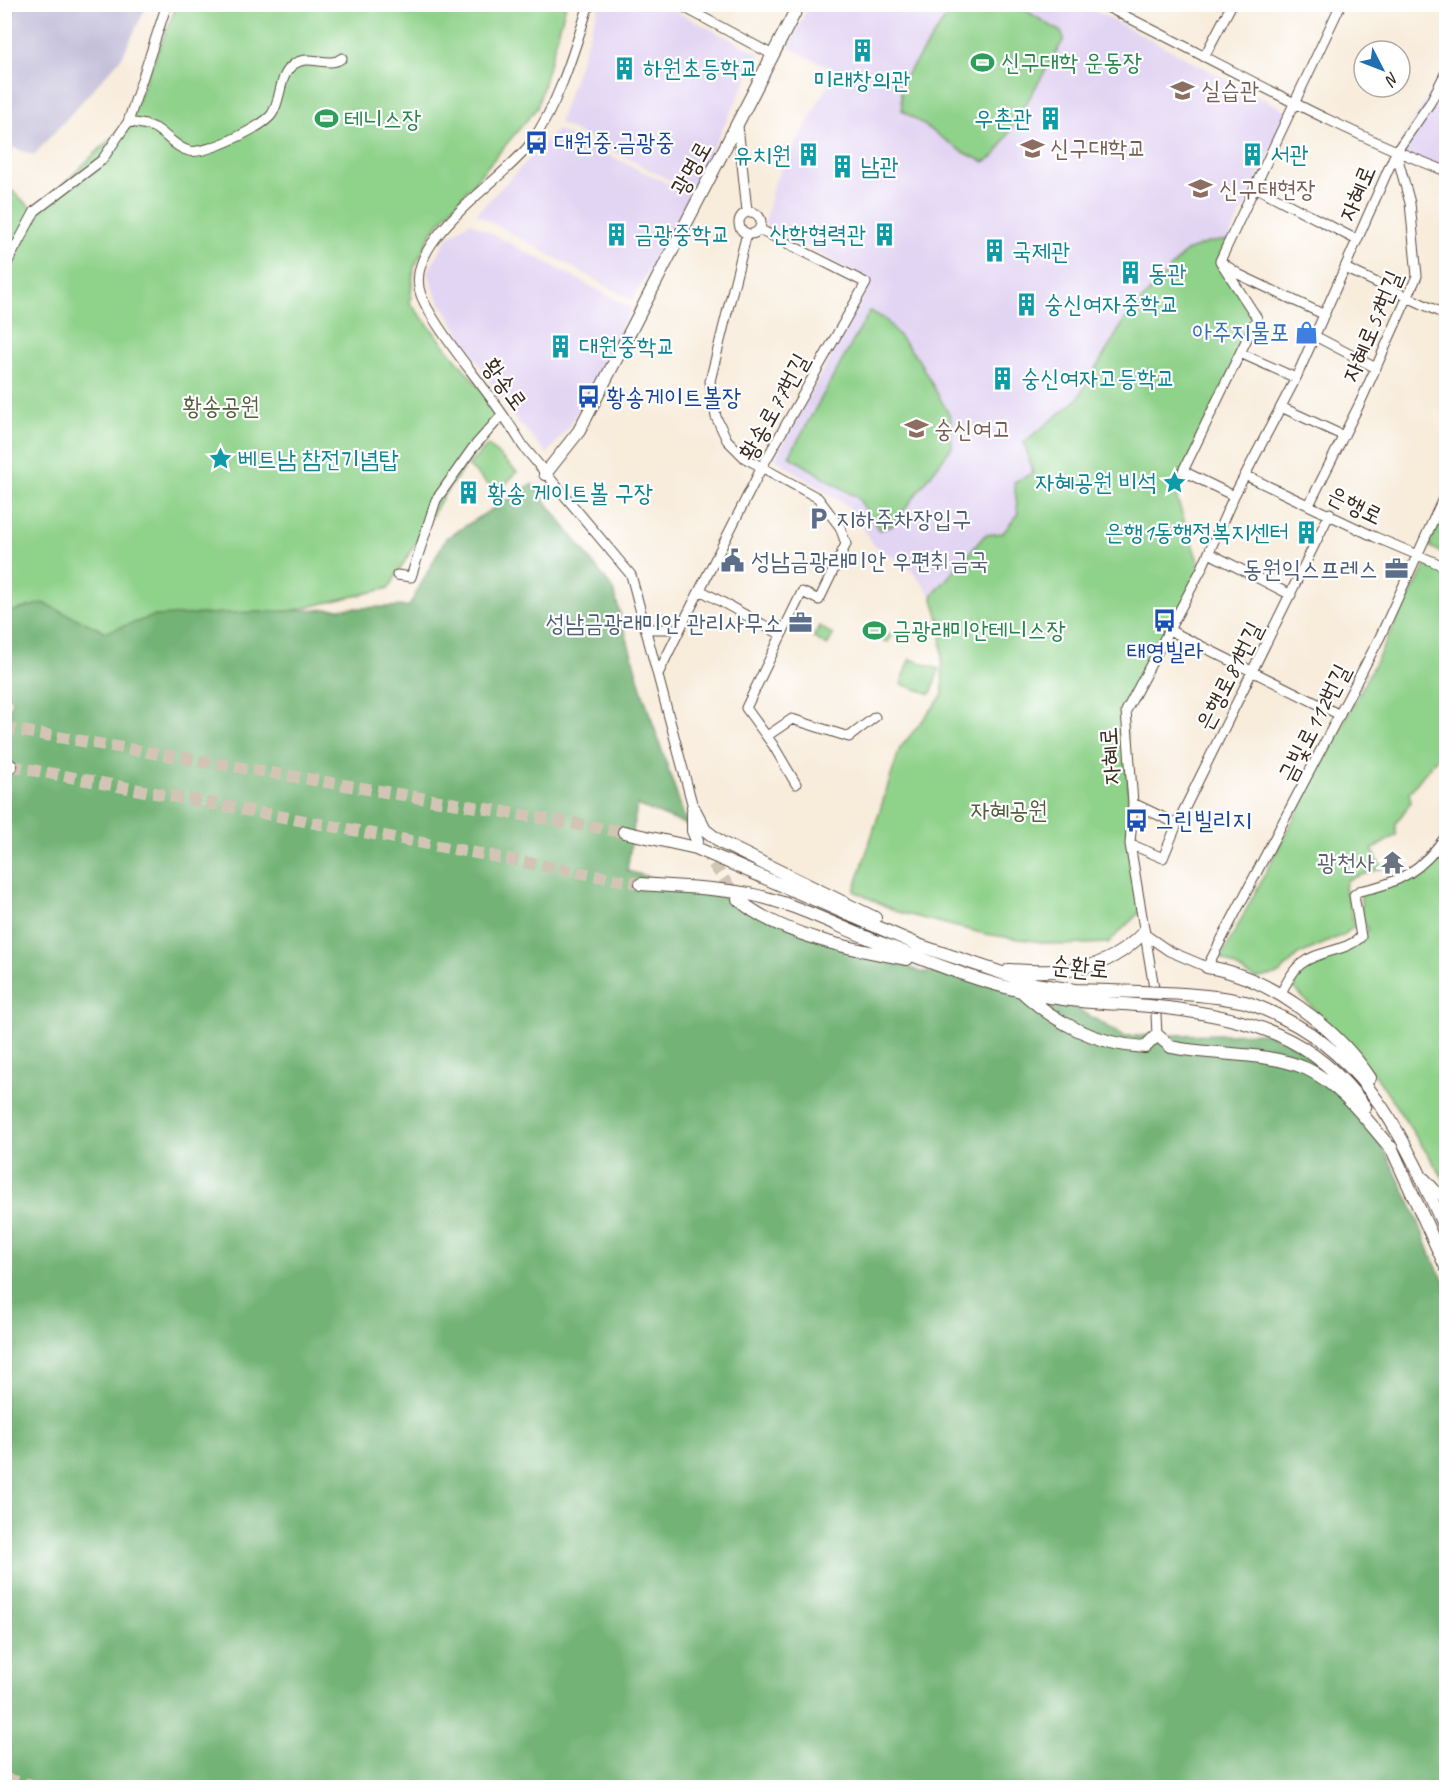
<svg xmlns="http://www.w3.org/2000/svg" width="1451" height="1792" font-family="Caveat,'Poor Story',sans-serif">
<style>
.built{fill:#e2d4f3}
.industrial{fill:#c5c0da}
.green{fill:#8fd28a;stroke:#657e54;stroke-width:1.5}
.forest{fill:#73b476;stroke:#576f4a;stroke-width:1.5}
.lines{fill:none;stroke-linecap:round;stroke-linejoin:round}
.major-tunnel{stroke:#d2c5b5;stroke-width:12;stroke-dasharray:12 6;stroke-linecap:butt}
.highway-tunnel{stroke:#d2c5b5;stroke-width:14;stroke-dasharray:14 7;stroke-linecap:butt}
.minor-casing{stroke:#57473a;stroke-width:11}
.major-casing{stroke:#57473a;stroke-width:14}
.minor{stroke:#fff;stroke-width:9}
.major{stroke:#fff;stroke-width:12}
.major-bridge-casing{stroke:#57473a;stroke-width:14;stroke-linecap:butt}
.major-bridge{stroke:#fff;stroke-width:12}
.labels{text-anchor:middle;stroke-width:4.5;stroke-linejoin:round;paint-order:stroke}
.leisure-label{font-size:24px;fill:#27864d;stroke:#fff;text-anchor:start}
.culture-label{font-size:24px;fill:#0d838f;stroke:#fff;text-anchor:start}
.education-label{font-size:24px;fill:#785e54;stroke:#fff;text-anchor:start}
.transit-label{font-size:24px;fill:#164399;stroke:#fff;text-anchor:start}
.street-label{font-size:24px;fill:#3b2a1e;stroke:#fff}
.shop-label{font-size:24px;fill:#366cbe;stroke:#fff;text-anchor:end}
.park-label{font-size:24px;fill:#545c3e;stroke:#fff}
.service-label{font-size:24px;fill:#4e5e75;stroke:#fff;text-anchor:start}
.worship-label{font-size:24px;fill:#5b616d;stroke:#fff;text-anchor:end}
</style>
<rect width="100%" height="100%" fill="#fff"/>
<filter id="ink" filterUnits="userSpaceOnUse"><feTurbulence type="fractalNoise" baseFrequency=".0167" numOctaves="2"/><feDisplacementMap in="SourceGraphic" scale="12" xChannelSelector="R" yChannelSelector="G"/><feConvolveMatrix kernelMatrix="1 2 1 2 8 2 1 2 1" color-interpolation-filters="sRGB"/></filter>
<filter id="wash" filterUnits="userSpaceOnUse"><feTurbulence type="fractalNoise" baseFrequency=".008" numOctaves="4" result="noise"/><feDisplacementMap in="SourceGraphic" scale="24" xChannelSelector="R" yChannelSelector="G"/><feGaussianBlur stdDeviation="1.35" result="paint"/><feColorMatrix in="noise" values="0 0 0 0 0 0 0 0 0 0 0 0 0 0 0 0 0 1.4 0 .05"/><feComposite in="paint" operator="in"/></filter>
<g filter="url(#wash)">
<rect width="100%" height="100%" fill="#f8ecdb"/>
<path class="built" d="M600,4L663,5L760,54L691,191L559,123Z
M809,5H1084L1289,112L1228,240L1186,251L1126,318L1077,400L1024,442L1033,474L1014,482L1018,514L1003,533L985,535L932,596L911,569L874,545L849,507L775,459L871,282L765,224L773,185L836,71L789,47Z
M1446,64V171L1396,152Z
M557,130L691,195L632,300L476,214Z
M470,222L632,308L570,425L547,454L508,410L436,295L428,272L447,238Z"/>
<path class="industrial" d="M5,4L147,5L122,57L34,155L5,145Z"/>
<path class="green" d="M177,5H566L537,108L432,232L414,268L410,303L502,415L444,495L389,588L5,678L4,184L35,211L128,122Z
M955,5H1017L1061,32L1064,39L996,155L984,162L963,152L902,110L900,84Z
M1228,240L1218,260L1257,318L1179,480L1177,499L1201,570L1126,711L1130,844L1140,912L1108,943L1062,945L985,934L898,912L854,891L900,748L943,695L941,625L932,596L985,535L1003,533L1018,514L1014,482L1033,473L1024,442L1077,400L1126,318L1186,251L1208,243Z
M870,311L885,319L918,359L951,418L952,447L892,526L879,530L858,498L789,456Z
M488,445L517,472L497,493L468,466Z
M1446,508V555L1429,546Z
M1427,563L1446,573V746L1409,793L1411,802L1396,823V835L1372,850L1383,868L1347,880L1345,888L1355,926L1343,935L1298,955L1279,974L1255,979L1221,958Z
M870,625L891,635L888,642L866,634Z
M820,626L833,635L827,646L813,637Z
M910,659L939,669L931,694L901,684Z
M1446,839V1182L1376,1076L1294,988L1300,967L1361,939L1368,929L1361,918V891L1421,870Z"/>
<path class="forest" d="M532,484L613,589L641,688L687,825L637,805L627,871L752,905L920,972L1030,981L1124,1036L1266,1033L1314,1054L1355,1089L1416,1215L1432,1258L1446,1285V1787H5L4,734L12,699L5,696V613L43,603L106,632L154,616L409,606L446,538Z"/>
</g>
<g filter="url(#ink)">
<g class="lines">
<path class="major-tunnel" d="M4,728L624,832
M11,766L641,884
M703,849L737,898"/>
<path class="highway-tunnel" d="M4,1780L41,1788"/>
<defs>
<path id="minor" d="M589,4C574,51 559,103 531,143C505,180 400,241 421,295C428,313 441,330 452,346C476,379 503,411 523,446L631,575L693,807
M678,4L773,55
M1101,4C1216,60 1327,126 1446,171
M1204,57L1232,4
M128,122C137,123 147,124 155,128C167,135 176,148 189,151C205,155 263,127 272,114C282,98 278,76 294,64C310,53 328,69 342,58
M738,126L747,211
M1255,187L1357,240
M739 223a11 11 0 1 1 22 0a11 11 0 1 1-22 0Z
M747,233L710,381L716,417L727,440L745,458L818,498L840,527L846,544L819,600L802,592L746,708L773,745L796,784
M1220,261L1257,318L1183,471L1234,496
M1220,261L1341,4
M1224,264L1240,275L1325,315
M1345,268L1446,315
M4,274L7,263L35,211L102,160L128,122L167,4
M1315,336L1376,368
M1240,353L1296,378
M1281,407L1344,436
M1247,476L1375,537L1446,567
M1309,505L1360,403L1417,276L1410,203L1396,152
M1209,553L1291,595
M397,575L411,577L436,500L472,449L502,415
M700,590L780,634
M646,629H680L762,467L866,283L759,229
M1169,630L1340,715
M658,674L680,629
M767,736L792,719L849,737L875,717
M1133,803L1177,824
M1130,844L1163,858L1177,824L1330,513
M1143,933L1169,951L1207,967L1380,637L1446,492
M1280,994C1286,985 1292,970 1301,964C1319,950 1345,952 1361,937L1354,895L1359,891C1399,884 1423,869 1446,836
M1157,1035L1155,994L1130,844L1133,803L1126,711L1201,570L1234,496L1296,378L1396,152L1430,103L1446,72
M1425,1178L1446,1201"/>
<path id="major" d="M545,474L579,431L595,400L799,4
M4,765L11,766
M693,807L705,830L722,843L875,918
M693,811V831L697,840
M624,832L696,848L921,946L1035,984L1075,990L1141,992
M641,884C677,887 714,887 749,894C795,903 838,927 881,943C934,964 989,986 1045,996C1080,1003 1114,1003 1149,1006
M738,899C778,935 855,950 907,959
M1207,967C1268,976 1336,1027 1370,1078
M1009,970C1062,973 1104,974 1143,933
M1020,990C1054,1022 1097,1045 1145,1047L1157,1035L1171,1047C1213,1056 1268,1051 1307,1069C1343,1086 1368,1122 1393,1151
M1163,993C1190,994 1218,996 1245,1002C1258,1006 1271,1012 1283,1018C1371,1061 1408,1147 1446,1231
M1167,1008C1249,1018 1314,1036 1365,1107
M1391,1147L1446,1267"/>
</defs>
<use href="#minor" class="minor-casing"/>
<use href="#major" class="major-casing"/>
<use href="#minor" class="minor"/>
<use href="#major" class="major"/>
<defs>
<path id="major-bridge" d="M1141,992L1163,993
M1149,1006L1167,1008"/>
</defs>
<use href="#major-bridge" class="major-bridge-casing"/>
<use href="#major-bridge" class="major-bridge"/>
</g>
</g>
<defs>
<symbol id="building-bare" viewBox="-9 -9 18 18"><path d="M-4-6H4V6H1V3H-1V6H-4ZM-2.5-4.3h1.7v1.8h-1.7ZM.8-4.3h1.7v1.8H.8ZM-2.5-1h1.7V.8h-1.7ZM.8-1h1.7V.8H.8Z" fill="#0f9aa8" stroke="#fff" stroke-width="2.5" paint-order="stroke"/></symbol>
<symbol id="stadium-bare" viewBox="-9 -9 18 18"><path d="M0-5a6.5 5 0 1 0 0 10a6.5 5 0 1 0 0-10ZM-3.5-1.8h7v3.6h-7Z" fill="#2e9e5b" stroke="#fff" stroke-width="2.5" paint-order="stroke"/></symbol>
<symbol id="university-bare" viewBox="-9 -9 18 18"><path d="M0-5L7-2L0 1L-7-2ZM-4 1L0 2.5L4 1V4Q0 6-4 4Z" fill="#8d6e63" stroke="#fff" stroke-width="2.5" paint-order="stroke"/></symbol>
<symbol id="bus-bare" viewBox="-9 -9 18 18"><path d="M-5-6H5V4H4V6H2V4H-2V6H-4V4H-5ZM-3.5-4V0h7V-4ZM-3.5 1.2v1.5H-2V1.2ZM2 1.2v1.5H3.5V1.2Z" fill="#1a4fb4" stroke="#fff" stroke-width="2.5" paint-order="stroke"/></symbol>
<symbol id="school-bare" viewBox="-9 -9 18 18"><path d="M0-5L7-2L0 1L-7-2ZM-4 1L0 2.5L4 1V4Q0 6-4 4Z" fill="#8d6e63" stroke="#fff" stroke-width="2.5" paint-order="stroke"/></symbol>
<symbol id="shop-bare" viewBox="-9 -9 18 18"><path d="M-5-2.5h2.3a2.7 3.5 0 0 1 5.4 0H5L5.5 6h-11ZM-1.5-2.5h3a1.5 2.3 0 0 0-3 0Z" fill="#3f7fe0" stroke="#fff" stroke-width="2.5" paint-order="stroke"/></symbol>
<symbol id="sight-bare" viewBox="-9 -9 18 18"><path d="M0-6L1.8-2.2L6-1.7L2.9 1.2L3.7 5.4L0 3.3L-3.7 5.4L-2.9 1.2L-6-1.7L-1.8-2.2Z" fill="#0f9aa8" stroke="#fff" stroke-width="2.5" paint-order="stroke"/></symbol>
<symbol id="parking-bare" viewBox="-9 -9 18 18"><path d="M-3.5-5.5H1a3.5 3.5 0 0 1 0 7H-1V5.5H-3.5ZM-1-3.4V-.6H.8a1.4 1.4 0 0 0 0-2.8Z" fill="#5c6f8a" stroke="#fff" stroke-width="2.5" paint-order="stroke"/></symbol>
<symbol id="civic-bare" viewBox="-9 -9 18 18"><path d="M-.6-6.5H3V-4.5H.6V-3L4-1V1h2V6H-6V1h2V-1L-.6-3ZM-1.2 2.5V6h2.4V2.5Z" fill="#5c6f8a" stroke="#fff" stroke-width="2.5" paint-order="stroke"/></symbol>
<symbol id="office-bare" viewBox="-9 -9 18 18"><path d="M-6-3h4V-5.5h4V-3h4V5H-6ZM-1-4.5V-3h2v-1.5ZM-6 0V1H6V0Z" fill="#5c6f8a" stroke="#fff" stroke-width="2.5" paint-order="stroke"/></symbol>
<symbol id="temple-bare" viewBox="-9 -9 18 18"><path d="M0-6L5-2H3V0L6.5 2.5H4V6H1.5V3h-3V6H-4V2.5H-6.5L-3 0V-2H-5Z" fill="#6b7280" stroke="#fff" stroke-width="2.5" paint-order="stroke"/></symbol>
</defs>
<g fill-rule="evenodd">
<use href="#building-bare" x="846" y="34" width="33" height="33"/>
<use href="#stadium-bare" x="966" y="46" width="33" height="33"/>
<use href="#building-bare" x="608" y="52" width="33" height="33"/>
<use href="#university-bare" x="1166" y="74" width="33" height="33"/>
<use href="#building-bare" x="1034" y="102" width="33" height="33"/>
<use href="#stadium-bare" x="310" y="102" width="33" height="33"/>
<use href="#bus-bare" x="520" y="126" width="33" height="33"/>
<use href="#university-bare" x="1016" y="132" width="33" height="33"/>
<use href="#building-bare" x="1236" y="138" width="33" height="33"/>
<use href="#building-bare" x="792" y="138" width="33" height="33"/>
<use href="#building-bare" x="826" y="150" width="33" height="33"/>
<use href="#school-bare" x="1184" y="172" width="33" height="33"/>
<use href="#building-bare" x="600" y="218" width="33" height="33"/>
<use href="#building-bare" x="868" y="218" width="33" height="33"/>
<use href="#building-bare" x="978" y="234" width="33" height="33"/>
<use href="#building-bare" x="1114" y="256" width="33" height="33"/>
<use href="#building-bare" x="1010" y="288" width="33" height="33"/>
<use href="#shop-bare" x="1290" y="316" width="33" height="33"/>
<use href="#building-bare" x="544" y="330" width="33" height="33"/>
<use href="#building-bare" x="986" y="362" width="33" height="33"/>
<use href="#bus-bare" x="572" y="380" width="33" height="33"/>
<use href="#school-bare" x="900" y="412" width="33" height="33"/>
<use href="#sight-bare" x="204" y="442" width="33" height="33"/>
<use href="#sight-bare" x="1158" y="466" width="33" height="33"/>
<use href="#building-bare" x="452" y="476" width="33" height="33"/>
<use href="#parking-bare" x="802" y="502" width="33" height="33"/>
<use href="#building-bare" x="1290" y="516" width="33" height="33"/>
<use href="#civic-bare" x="716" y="544" width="33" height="33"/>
<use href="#office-bare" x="1380" y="552" width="33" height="33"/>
<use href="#bus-bare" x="1148" y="604" width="33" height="33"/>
<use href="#office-bare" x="784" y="606" width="33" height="33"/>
<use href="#stadium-bare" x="858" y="614" width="33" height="33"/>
<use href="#bus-bare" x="1120" y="804" width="33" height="33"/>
<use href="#temple-bare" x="1376" y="846" width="33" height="33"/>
</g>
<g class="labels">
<g class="leisure-label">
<text x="1001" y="70">신구대학 운동장</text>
<text x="344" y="127">테니스장</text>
<text x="892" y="638">금광래미안테니스장</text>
</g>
<g class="culture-label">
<text x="643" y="76">하원초등학교</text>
<text x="862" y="88" text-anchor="middle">미래창의관</text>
<text x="1032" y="126" text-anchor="end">우촌관</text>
<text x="1270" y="162">서관</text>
<text x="791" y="163" text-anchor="end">유치원</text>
<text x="860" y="174">남관</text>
<text x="634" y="242">금광중학교</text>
<text x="866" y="242" text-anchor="end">산학협력관</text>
<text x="1012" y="259">국제관</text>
<text x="1148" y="281">동관</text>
<text x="1044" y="312">숭신여자중학교</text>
<text x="579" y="354">대원중학교</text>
<text x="1021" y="386">숭신여자고등학교</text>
<text x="238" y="467">베트남 참전기념탑</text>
<text x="1157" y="490" text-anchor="end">자혜공원 비석</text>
<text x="487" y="501">황송 게이트볼 구장</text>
<text x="1289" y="540" text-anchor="end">은행1동행정복지센터</text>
</g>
<g class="education-label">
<text x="1201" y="98">실습관</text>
<text x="1050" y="156">신구대학교</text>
<text x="1219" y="197">신구대현장</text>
<text x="934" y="437">숭신여고</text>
</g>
<g class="transit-label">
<text x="554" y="150">대원중.금광중</text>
<text x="606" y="405">황송게이트볼장</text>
<text x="1165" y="659" text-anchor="middle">태영빌라</text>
<text x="1155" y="828">그린빌리지</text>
</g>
<g class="street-label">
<text transform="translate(691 168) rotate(-61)" y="8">광명로</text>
<text transform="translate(1357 193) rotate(-67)" y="8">자혜로</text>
<text transform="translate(1372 326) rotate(-67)" y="8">자혜로57번길</text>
<text transform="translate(505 384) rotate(54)" y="8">황송로</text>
<text transform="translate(774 407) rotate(-61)" y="8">황송로77번길</text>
<text transform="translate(1355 505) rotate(26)" y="8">은행로</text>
<text transform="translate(1229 676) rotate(-63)" y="8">은행로81번길</text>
<text transform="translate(1314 723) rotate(-63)" y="8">금빛로112번길</text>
<text transform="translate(1110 756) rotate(-94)" y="8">자혜로</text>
<text transform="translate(1080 967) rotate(5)" y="8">순환로</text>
</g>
<g class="shop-label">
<text x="1289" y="340">아주지물포</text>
</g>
<g class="park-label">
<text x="221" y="414">황송공원</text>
<text x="1009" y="818">자혜공원</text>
</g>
<g class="service-label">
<text x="836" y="527">지하주차장입구</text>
<text x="751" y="569">성남금광래미안 우편취금국</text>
<text x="1378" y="577" text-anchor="end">동원익스프레스</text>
<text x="783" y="631" text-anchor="end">성남금광래미안 관리사무소</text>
</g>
<g class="worship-label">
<text x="1375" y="870">광천사</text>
</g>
</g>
<rect width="1451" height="1792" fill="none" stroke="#fff" stroke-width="24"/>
<g transform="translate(1382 69) rotate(132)"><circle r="28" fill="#ffffff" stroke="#b1aaa5" stroke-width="1.5"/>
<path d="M0-4.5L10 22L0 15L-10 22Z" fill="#1f6fb2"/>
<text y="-9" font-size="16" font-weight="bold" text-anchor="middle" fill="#3b2a1e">N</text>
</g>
</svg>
